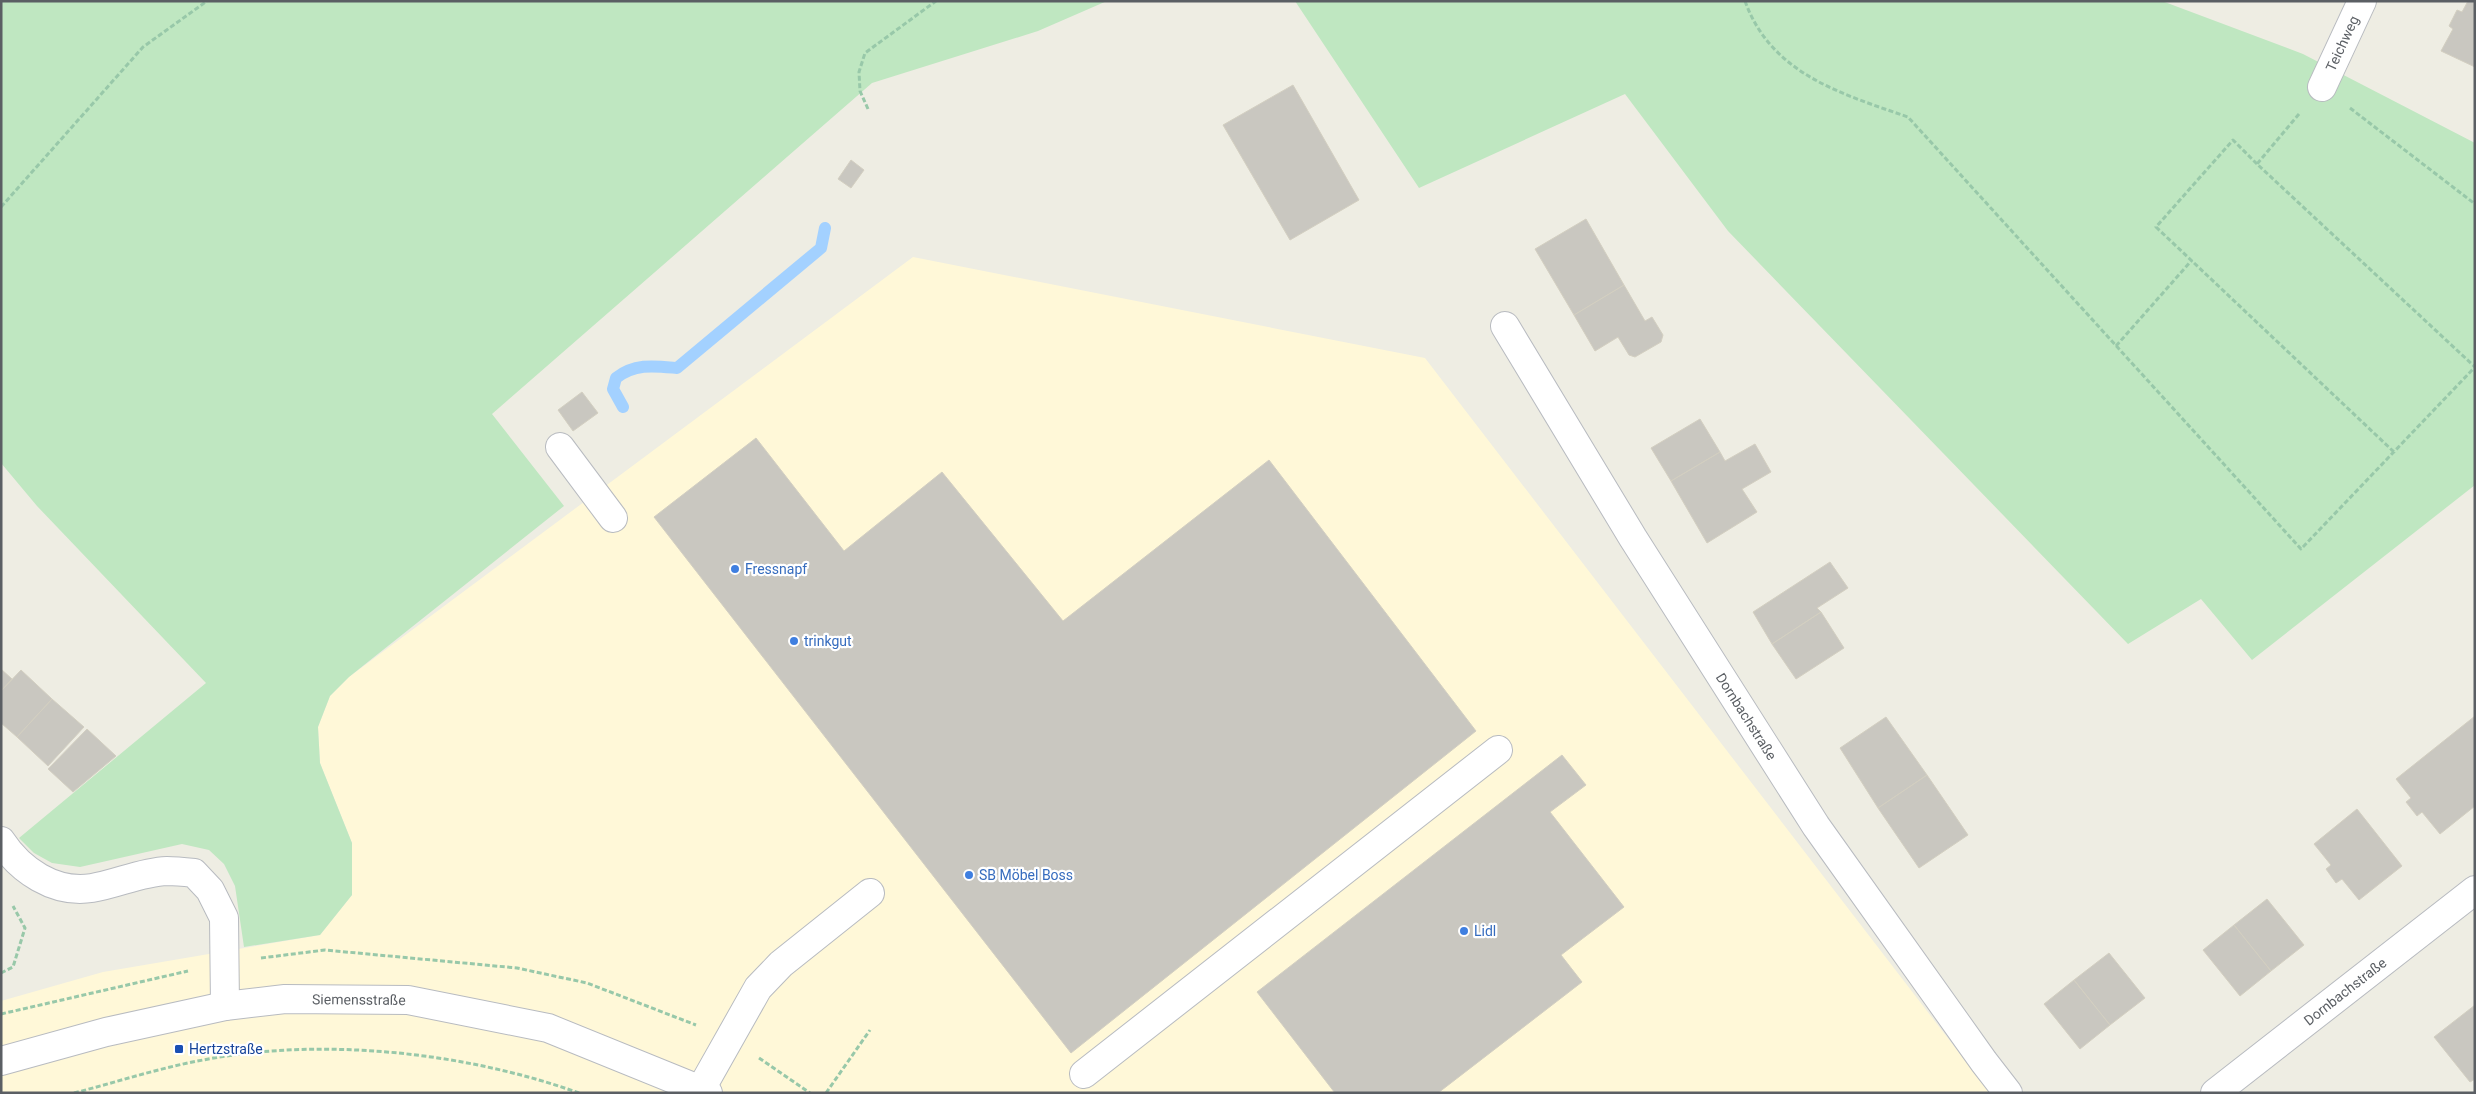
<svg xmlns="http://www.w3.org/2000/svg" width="2476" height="1094" font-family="Roboto,sans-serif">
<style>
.commercial{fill:#fff8d8}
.green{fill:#bfe7c1}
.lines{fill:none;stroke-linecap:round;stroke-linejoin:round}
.stream{stroke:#a3d1ff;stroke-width:12}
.building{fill:#c9c7c0;stroke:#d3cfc1}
.minor-casing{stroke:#b8bbc0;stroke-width:30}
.path{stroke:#98c8a9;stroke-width:3;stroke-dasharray:5 2.5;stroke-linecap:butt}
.minor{stroke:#fff;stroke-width:28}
.shop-dot{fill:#3f7fe0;stroke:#fff;stroke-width:2}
.transit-dot{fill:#1a4fb4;stroke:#fff;stroke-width:2}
.labels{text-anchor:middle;stroke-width:4.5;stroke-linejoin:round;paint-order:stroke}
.street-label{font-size:14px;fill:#5b5f64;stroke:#fff}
.shop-label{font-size:14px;fill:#366cbe;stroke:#fff;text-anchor:start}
.transit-label{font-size:14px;fill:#164399;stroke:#fff;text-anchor:start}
</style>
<rect width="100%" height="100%" fill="#eeede3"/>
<path class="commercial" d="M913,257L1425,358L1990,1093H1V1001L103,972L320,935L352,895V843L320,763L318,727L330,696L349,677Z"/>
<path class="green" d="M1,1H1107L1038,31L872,83L492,414L564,506L349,677L330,696L318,727L320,763L352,843V895L320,935L244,947L235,886L224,864L209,850L182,844L80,867L52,863L34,853L19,838L206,683L37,506L1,463Z
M1295,1H2162L2303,54L2475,143V485L2252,660L2201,599L2128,644L1728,231L1625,94L1419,188Z"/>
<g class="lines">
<path class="stream" d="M623,407L613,389L616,378C635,363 655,366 677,368L821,248L825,228"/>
</g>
<path class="building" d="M2468,1H2475V67L2441,51L2453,29L2449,26L2457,10L2462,12Z
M1293,85L1359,200L1290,240L1223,125Z
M851,160L864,170L851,188L838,179Z
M1586,219L1624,285L1574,315L1535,249Z
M1624,285L1645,321L1652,317L1663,335L1661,342L1635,357L1629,355L1618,337L1595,351L1574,315Z
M582,392L598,413L573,431L558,410Z
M1700,419L1720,452L1671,481L1651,448Z
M756,438L844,551L942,472L1063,621L1269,460L1476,731L1071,1053L654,517Z
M1755,444L1771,472L1742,489L1757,512L1707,543L1671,481L1720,452L1725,461Z
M1830,562L1848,588L1817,608L1821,612L1772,644L1753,612Z
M1821,612L1844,648L1796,679L1772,644Z
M1,669L12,679L1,691Z
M21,670L52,699L17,737L1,723V691Z
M52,699L84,727L48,766L17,737Z
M2475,716V806L2440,834L2422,812L2417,816L2406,802L2411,798L2396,779Z
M1886,717L1927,775L1878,808L1840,748Z
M87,729L116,756L73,792L48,769Z
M1562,755L1586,785L1550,812L1624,907L1561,955L1582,982L1438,1093H1335L1257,992Z
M1927,775L1968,835L1919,868L1878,808Z
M2357,809L2402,866L2359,900L2342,879L2336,883L2326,869L2331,865L2314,844Z
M2267,899L2304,945L2271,971L2234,925Z
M2234,925L2271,971L2240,996L2203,950Z
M2109,953L2145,998L2110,1025L2074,980Z
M2074,980L2110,1025L2080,1049L2044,1004Z
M2475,1005V1079L2470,1082L2434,1037Z"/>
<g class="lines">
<defs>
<g id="minor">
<path id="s1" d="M2322,87L2362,1"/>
<path id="s2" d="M1505,326L1633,538L1816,826L1984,1062L2008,1093"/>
<path d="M560,447L613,518"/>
<path d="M1,841C20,870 54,894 92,888C117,884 141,872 167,871C176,871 185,872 194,873L210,890L224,918L225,1006"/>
<path id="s3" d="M1,1061L106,1032L225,1006L285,999L408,1000L548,1028L708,1093"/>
<path d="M1084,1074L1498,750"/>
<path d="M701,1089L758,988L781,964L870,893"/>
<path id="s4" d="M2215,1093L2475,890"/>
</g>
</defs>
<use href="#minor" class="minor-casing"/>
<path class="path" d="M1745,1C1771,74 1842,94 1908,117L2301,549L2475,367
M2350,108L2475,204
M868,109L860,91L859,72L865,53L936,1
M2299,114L2257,164L2475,367
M2257,164L2233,140L2156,227L2394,452
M1,207L143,47L207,1
M2116,346L2192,260
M261,958L325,950L517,968L587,983L696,1025
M1,973L13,967L25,928L13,906
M1,1014L188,971
M759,1058L810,1093
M74,1093C117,1082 159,1068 203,1060C322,1037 465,1052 579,1093
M826,1093L870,1030"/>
<use href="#minor" class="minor"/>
</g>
<g class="shop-dot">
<circle cx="735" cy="569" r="5"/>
<circle cx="794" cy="641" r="5"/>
<circle cx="969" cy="875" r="5"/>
<circle cx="1464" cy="931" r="5"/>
</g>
<rect class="transit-dot" x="174" y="1044" width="10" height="10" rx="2.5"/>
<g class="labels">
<g class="street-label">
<text dy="5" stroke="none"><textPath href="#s1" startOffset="48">Teichweg</textPath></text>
<text dy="5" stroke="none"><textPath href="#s2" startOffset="459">Dornbachstraße</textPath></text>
<text dy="5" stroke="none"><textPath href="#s4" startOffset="165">Dornbachstraße</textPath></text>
<text dy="5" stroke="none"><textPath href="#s3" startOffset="365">Siemensstraße</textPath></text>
</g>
<g class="shop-label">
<text x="745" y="574">Fressnapf</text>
<text x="804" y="646">trinkgut</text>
<text x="979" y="880">SB Möbel Boss</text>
<text x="1474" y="936">Lidl</text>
</g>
<g class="transit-label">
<text x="189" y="1054">Hertzstraße</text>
</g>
</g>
<rect width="2476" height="1094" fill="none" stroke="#5b5f64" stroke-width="5"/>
</svg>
